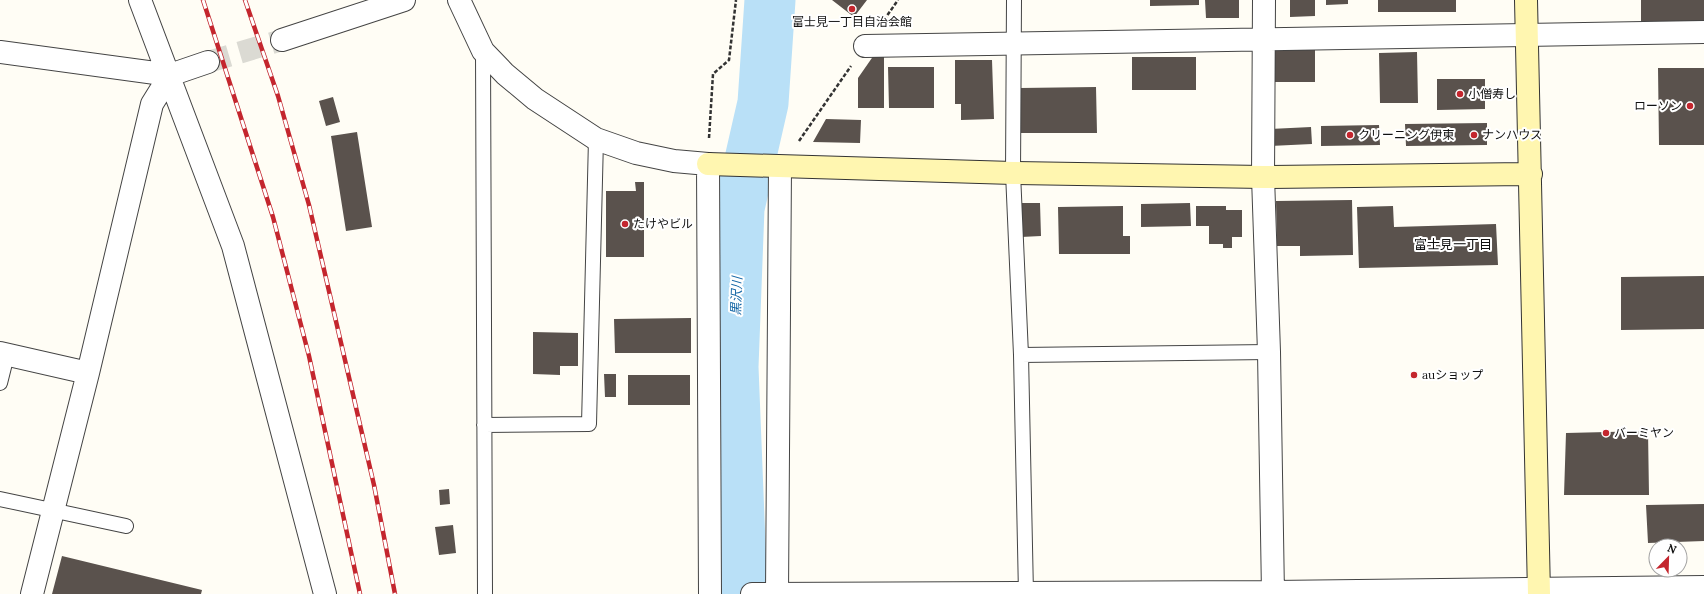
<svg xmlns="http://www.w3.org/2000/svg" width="1704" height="594" font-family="Lora,'Noto Sans JP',serif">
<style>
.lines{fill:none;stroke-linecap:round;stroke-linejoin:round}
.river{stroke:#b9e0f7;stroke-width:51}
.building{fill:#5a524d}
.street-tunnel{stroke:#dbdad3;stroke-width:22;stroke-dasharray:22 11;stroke-linecap:butt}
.lane-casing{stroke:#444;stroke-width:16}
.street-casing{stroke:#444;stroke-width:24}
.secondary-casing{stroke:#333;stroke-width:24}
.path{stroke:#333;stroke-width:2.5;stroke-dasharray:4 2;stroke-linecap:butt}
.lane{stroke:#fff;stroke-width:14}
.street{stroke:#fff;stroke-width:22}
.secondary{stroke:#fff6b0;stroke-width:22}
.rail-casing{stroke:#c4262e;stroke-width:4.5}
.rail{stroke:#fff;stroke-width:3;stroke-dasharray:9;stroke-linecap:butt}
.poi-dot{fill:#c4262e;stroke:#fff;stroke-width:1.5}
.labels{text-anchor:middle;stroke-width:4;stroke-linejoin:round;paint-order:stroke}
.poi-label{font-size:12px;fill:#111;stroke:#fff;text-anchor:start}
.neighbourhood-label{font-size:13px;fill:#111;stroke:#fff}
.water-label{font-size:13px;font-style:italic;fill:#1768a6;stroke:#fff}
</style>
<rect width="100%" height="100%" fill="#fffdf5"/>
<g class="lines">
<path class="river" d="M742,594L733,367L739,208L763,103L770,0"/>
</g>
<path class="building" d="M832,0H867L854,17Z
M1150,0H1199V5L1150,6Z
M1205,0H1239V18H1206Z
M1290,0H1315V16L1290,17Z
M1326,0H1348V4L1326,5Z
M1378,0H1456V12H1378Z
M1641,0H1704V21L1641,22Z
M1271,49H1315V82H1272Z
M1417,52L1418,103H1380L1379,53Z
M874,55H884V108H858V78Z
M1132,57H1196V90H1132Z
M955,60H992L994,119L961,120V104H955Z
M888,67H934V108H889Z
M1658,68H1704V145H1659Z
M1437,79H1485V109L1437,110Z
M1096,87L1097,133H1020V88Z
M333,97L340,122L326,126L319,101Z
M826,119L861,120L860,143L813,142Z
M1487,123V145L1406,146L1405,124Z
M1379,125L1380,145L1321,146V126Z
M1311,127L1312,144L1270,146L1269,129Z
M357,132L372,227L346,231L331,136Z
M635,182H644V257H606V191H636Z
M1352,200L1353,255L1300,256V246H1277L1276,201Z
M1020,203H1040L1041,236L1021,237Z
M1190,203L1191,226L1141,227V204Z
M1123,206V236H1130V254H1059L1058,207Z
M1196,206H1226V210H1242V237H1232V248H1223V244H1209V226H1196Z
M1393,206L1394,227L1496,224L1498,265L1359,268L1357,207Z
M1704,276V329L1621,330V277Z
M691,318V353H615L614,319Z
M533,332L578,333V366H560V375L533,374Z
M604,374H616V397H605Z
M628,375H690V405H628Z
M1648,431L1649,495H1564L1566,433Z
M449,489L450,504L440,505L439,490Z
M1704,504V541L1648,543L1646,505Z
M453,525L456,553L439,555L435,527Z
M62,556L202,590L201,594H52Z"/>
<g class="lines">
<path class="street-tunnel" d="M208,62L282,40"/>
<defs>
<path id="lane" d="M1014,0L1013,173L1021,355L1026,594
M483,51L485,594
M1021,355L1269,352
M0,383L7,355
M484,425L589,424L596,139
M0,499L126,526"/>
<path id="street" d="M140,0L233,246L325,594
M459,0L483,51L505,74L535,99L596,139L636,153L674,161L708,164L710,594
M1264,0L1263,177L1269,352L1273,594
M282,40L404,0
M865,46L1704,32
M0,52L170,75L208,62
M0,353L88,373
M32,594L88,373L152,104L170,75
M752,594L1273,592L1704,587
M777,594L780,167"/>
<path id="secondary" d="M1526,0L1539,594
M708,164L1013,173L1263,177L1531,174"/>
</defs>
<use href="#lane" class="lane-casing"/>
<use href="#street" class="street-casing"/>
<use href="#secondary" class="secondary-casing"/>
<path class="path" d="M884,20L898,0
M709,138L713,74L729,60L736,0
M799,141L851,66"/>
<use href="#lane" class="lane"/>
<use href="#street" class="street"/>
<use href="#secondary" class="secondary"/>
<defs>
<path id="rail" d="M203,0L273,217L309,356L360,594
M245,0L278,96L309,205L374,485L395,594"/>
</defs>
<use href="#rail" class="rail-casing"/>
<use href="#rail" class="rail"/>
</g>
<g class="poi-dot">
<circle cx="852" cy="9" r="4"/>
<circle cx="1460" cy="94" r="4"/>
<circle cx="1690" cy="106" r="4"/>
<circle cx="1350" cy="135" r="4"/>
<circle cx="1474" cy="135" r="4"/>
<circle cx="625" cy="224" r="4"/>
<circle cx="1414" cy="375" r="4"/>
<circle cx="1606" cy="433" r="4"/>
</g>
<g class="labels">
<g class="poi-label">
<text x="852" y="26" text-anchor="middle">富士見一丁目自治会館</text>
<text x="1468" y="98">小僧寿し</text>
<text x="1682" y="110" text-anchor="end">ローソン</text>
<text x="1358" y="139">クリーニング伊東</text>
<text x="1482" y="139">ナンハウス</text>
<text x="633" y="228">たけやビル</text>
<text x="1422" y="379">auショップ</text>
<text x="1614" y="437">バーミヤン</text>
</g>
<g class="neighbourhood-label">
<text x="1453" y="249">富士見一丁目</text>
</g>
<g class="water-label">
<text transform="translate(736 296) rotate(-88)" y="5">黒沢川</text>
</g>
</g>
<g transform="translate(1668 558) rotate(23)"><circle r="19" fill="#ffffff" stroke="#a0a0a0"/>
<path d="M0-3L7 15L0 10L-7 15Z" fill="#c4262e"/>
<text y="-6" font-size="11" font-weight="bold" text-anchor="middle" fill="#111111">N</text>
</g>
</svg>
